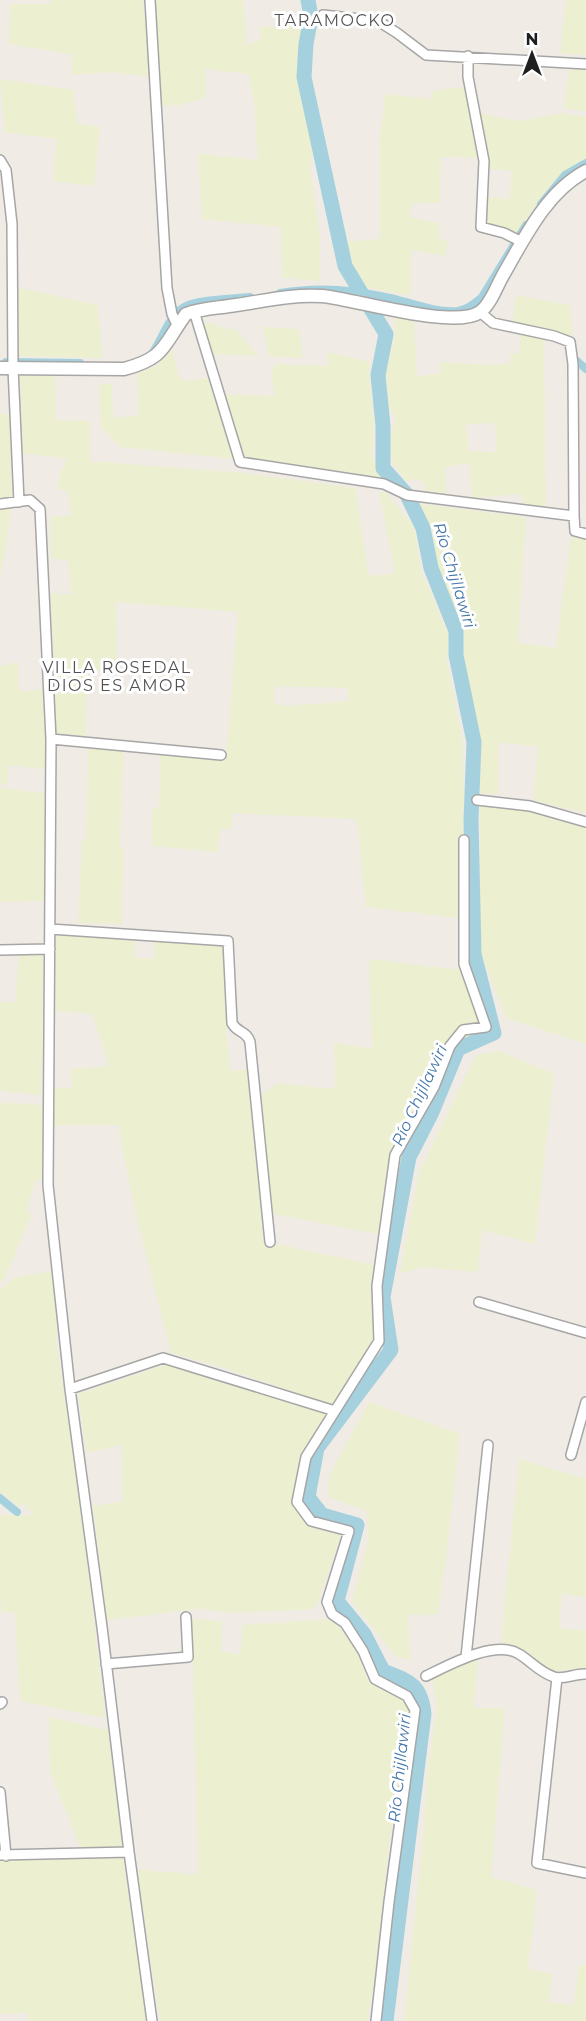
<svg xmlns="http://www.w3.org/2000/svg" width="586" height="2021" font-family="Montserrat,sans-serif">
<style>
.farmland{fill:#ecefd0;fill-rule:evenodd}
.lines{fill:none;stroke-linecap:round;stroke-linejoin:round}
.canal{stroke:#a5d1de;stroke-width:8}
.river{stroke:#a5d1de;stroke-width:15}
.minor-casing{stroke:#a6a6a6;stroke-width:12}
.tertiary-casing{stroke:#a6a6a6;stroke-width:15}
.minor{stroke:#fff;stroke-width:9}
.tertiary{stroke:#fff;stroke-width:12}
.labels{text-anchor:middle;stroke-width:6;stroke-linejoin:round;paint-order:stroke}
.neighbourhood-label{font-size:16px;letter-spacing:1.5px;fill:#525252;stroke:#fff}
.water-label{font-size:16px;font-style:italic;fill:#4677a9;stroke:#fff}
</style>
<rect width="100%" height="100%" fill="#f0ece5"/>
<path class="farmland" d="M51,0H143L151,77L108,72L72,75L71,54L9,44L10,4H50Z
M152,0H243L247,45L261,40L259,27L301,26L297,59L312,151L310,169L320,233V281L282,277L281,227L202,219L198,154L258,160L254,102L249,74L205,69V98L180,105L161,106Z
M566,0H586L585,55L560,53Z
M569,69L586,70V112L564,108Z
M0,79L74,90L77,124L100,127L94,186L53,181L56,139L5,132Z
M466,87L482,158L441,157L440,203H411L410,218L439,223V239L448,240L445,256L411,250V295L362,287L351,267L346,242L380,239V137L385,94L432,99L431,91Z
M478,113L518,121L563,113L586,117V159L555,179L515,234L485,225L487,197L509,199L512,171L489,169Z
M15,287L98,305L102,358L16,356Z
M516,295L570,305L573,336L513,323Z
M395,314L414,320L417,377L440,373V362L494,365L510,363V354L520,353V332L544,337L546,508L524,505L522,494L472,498L469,463L445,467L446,497L427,493L421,479L406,481L393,464L390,441L396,420L389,406L386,373L395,336ZM495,423L496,452L468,451L467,424Z
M207,322L226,329H235L259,356L213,354L204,326Z
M263,327L299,329L303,358L269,357Z
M171,346L179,376L184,381L211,378L235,459L120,447L100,427L99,384H112L113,418L139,416L137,374L160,364L161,356Z
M327,352L370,362L369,373L374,420L372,456L383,479L244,458L223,394L275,396L271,373L275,364L328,366Z
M20,374H55L56,420L90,421V461L243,473L355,488L369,576L395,573L379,492L386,493L414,527L421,571L448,634L447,661L463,745L464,858L467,919L366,907L357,819L233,813L231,829H220L218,852L152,846V808L159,809L160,753L226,759L238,612L116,602L117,672L87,669L86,736L56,733L51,593L71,595L68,561L51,558V516H71L68,491L58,489L61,471L68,459L23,453ZM275,686L348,688L349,701L289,706L275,704Z
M0,414H10L12,499L0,501Z
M420,504L526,517L518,643L556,648L571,535L586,539V813L533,800L538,747L499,742V794L480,793L481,746L463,658L462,624L436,565L433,534Z
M11,507L10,519L0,582V508Z
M19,662V691L43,690L46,769L9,765L7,785L0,784V666Z
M88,748L124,751L120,847L124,848L122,924L78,923L82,840H86Z
M0,788L44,793L45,901L0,902Z
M480,806L529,811L586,828V1044L506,1018L480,950Z
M61,933L135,940V958H155L153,940L223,946L230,1028H226L230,1071L249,1069L263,1241L383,1267L377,1299L382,1348L352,1389L332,1405L215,1365L171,1353L136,1216L118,1125H53L52,1088H72L70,1069L109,1066L92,1014L56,1011V938Z
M19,955H44L41,1095L0,1091V1002H15Z
M369,959L469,971L486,1031L457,1043L445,1058L431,1102L404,1155L389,1236L273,1214L263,1125L262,1095L277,1083L335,1089L334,1043L372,1048Z
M499,1051L554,1074L535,1244L482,1230L478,1272L424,1267L400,1273L419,1172L476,1055Z
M0,1102L42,1105L43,1180H36L26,1213H32L6,1276L0,1285Z
M51,1272L58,1326L56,1339L81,1508L105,1718L20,1701L15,1613L2,1612L0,1598V1515H35L20,1501V1507L0,1492V1290L15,1277Z
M165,1365H173L332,1416L313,1446L302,1492L306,1519L343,1531L315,1609L234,1613L196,1609L107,1620L93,1506L123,1501L122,1445L87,1453L78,1394Z
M369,1402L460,1434L446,1559L438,1614L408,1615L410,1660L396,1657L352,1601L368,1541L367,1511L328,1497L329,1476Z
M519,1459L586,1479V1597L562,1594L559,1628L586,1631V1667L555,1672L540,1663L528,1652L501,1642Z
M192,1619L222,1621L221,1651L240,1655L243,1625L332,1619L357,1650L368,1681L382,1690L400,1696L410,1708L389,1843L375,1976L367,2021H160L137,1869L198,1875Z
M478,1659L474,1708H505L491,1877L537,1890L528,1969L553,1974L548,2002L574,2005L579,1965L586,1966V2021H404L425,1818L428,1767L437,1708L432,1678Z
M49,1717L108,1730L123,1848L81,1849L50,1771Z
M123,1858L147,2021H28L27,2013L0,2014V1860Z"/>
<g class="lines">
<path class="canal" d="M541,204L565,175L586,163
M280,293C322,286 354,290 395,299C414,304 438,313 458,311C468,309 475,303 482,297L526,225
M153,352C162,339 168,319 181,309C193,299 233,299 250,297
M577,361L586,369
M6,362L80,363
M0,1498L17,1512"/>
<path class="river" d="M308,0L311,17L306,44L304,77L345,266L386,334L378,375L383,426V468L407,495L423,528L431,568L456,631V655L474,742L471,820L474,954L494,1033L458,1049L432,1112L409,1157L383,1297L391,1350L317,1448L308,1497L322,1515L357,1525L337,1601L364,1634L383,1671C409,1681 421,1684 424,1714L386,2021"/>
<defs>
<path id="minor" d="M150,0L167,288L172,314L177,325
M323,15L378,21L397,33L426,55L586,64
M468,56V77L484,161L481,227L504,233L522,242
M0,160L6,170L12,224L13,368L19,502
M194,311L240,462L384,484L407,495L574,516
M480,312L493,323L554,336L570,342L573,364L574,516L575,531L586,534
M0,504L30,500L40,509L51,739L48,1185L70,1389L102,1627L129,1852L152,2021
M51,739L221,755
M477,800L530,806L586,822
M50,929L228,941L232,1023C237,1033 247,1031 250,1042L270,1242
M0,950L50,949
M479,1302L586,1333
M70,1389L163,1358L335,1411
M571,1455L586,1402
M466,1657L488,1445
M106,1664L188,1657L186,1617
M426,1676C449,1665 495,1639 519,1654C532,1662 539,1672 554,1677C564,1680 576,1673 586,1674
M557,1678L537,1863L586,1873
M0,1704L2,1702
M0,1792L6,1856
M0,1855L129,1852
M376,2021L389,1902L415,1710L407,1696L375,1679L363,1651L345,1623L332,1614L327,1602L349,1531L311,1521L297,1502L306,1457L379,1341L377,1286L395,1155L434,1087L450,1046L463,1030L486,1027L464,964V840"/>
<path id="tertiary" d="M0,368L124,369C166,358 163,345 186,314C202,308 219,308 236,305C264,301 293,294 322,296C355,299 454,330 480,312C490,305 496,288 502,277C524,239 546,192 586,171"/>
</defs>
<use href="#minor" class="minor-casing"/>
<use href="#tertiary" class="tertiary-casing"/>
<use href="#minor" class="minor"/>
<use href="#tertiary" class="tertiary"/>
</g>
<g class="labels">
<g class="neighbourhood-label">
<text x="335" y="26">TARAMOCKO</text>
<text x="117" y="673">VILLA ROSEDAL<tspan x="117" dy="18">DIOS ES AMOR</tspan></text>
</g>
<g class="water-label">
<text transform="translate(455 575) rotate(73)" y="6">Río Chijllawiri</text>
<text transform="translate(419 1095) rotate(-65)" y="6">Río Chijllawiri</text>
<text transform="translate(399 1768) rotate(-84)" y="6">Río Chijllawiri</text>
</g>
</g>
<g transform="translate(532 54)" stroke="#ffffff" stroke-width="4.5" paint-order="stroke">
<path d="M0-4.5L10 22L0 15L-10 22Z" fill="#1f1f1f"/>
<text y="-9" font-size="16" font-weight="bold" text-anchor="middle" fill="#1f1f1f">N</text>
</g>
</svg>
